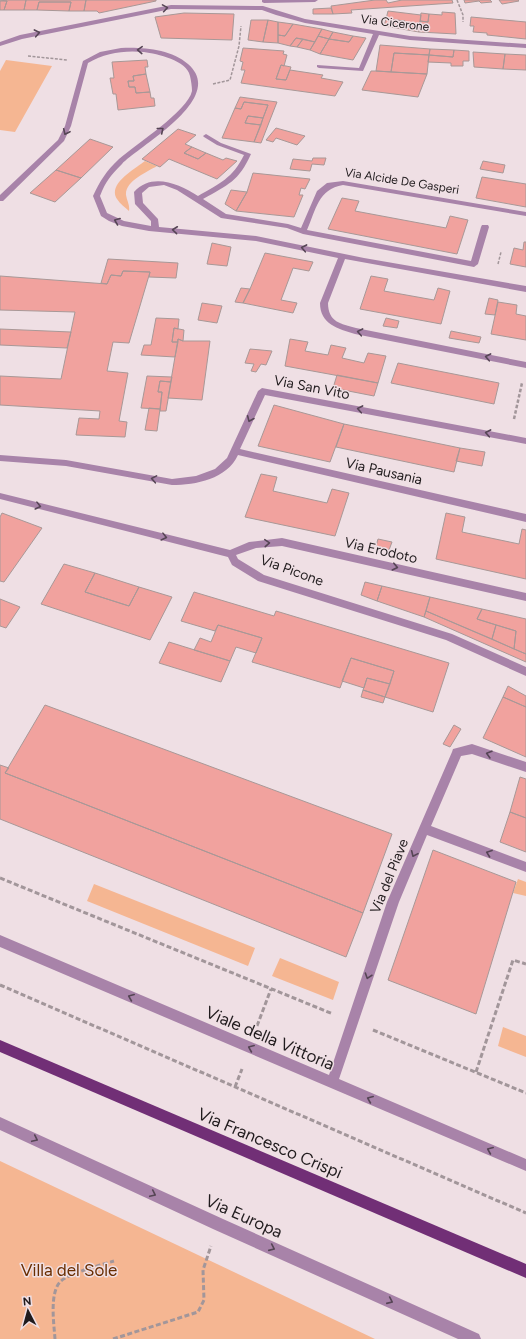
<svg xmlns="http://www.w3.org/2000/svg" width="526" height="1339" font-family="Figtree,sans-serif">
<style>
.green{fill:#f5b692}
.building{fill:#f1a29e;stroke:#a89897}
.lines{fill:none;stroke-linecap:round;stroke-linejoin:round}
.path-far2{stroke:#a2969a;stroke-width:1.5;stroke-dasharray:3 1.5;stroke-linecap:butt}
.path-far1{stroke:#a2969a;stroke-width:2.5;stroke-dasharray:3.5 2;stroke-linecap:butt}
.path{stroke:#a2969a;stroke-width:3;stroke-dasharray:5 2.5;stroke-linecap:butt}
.minor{fill:#a883a9;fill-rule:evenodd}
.major{fill:#712f76;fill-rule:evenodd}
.oneway{stroke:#564555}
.labels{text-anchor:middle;stroke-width:3;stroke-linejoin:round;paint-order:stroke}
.far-street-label{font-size:12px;fill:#201b1d;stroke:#efdfe4}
.street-label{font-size:14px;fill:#201b1d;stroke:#efdfe4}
.near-street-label{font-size:17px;fill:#201b1d;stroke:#efdfe4}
.near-park-label{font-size:17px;fill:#692d00;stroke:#efdfe4}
</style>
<rect width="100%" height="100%" fill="#efdfe4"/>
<path class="green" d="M6,60L52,66L15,132L0,130V71Z
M145,161L157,166C147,172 125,181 126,195C127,201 130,205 129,211C125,207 120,204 117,199C107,184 135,169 145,161Z
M518,879L526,882V896L513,893Z
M94,884L255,948L248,966L87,901Z
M280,958L339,982L333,1000L272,976Z
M503,1027L526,1036V1057L498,1046Z
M0,1161L375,1339H0Z"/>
<path class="building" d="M0,0H26L24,10H4L7,1Z
M26,0H86L84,11H69L71,2H39L37,10H24Z
M86,0H156V1L99,13L97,11H84Z
M375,0H386L388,3L402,0H452L453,3L351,10L352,13L333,14L331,6Z
M464,0H490L492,2L481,3L479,1L465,3Z
M499,0H518L519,1L502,4Z
M0,1H7L4,10H0Z
M39,2H71L69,11L37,10Z
M331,8L333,14H313V9Z
M388,11L421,15L419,32L402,29L405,21L386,19Z
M442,12L455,13L456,34L419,32L420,21L428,22L429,14L442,15Z
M184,13L234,14L232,40L161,38L155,17Z
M421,13L429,14L428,22L420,21Z
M471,17L526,22V39L487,35V33L473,32L474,26H470Z
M386,19L405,21L402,29L384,26Z
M251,20H268L263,42L248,40Z
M268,20L278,22V43L263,42Z
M278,22L293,24L285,36L278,35Z
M293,24L322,29L315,42L296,38L290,46L278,43V35L285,36Z
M322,29L333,32L329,39L318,36Z
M333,32L353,36L349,42L329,39Z
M318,36L329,39L320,54L310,50Z
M353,36L366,38L353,60L320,54L329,39L349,42Z
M296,38L303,39L297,47L290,46Z
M303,39L315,42L310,50L297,47Z
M380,45L430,49L429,55L394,53L391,72L376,71Z
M243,48L284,51L283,54L287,55L284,66L281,65L276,79L286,80L290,70L323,75L321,78L343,82L335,96L241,83L245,70H241L243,62L240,61Z
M430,49L454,50L453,57L429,55Z
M454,50L469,51V61H463V66H451V63L428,62L429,55L453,57Z
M473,52L505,54L503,69L474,67Z
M394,53L429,55L427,74L391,72Z
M505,54L526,55V70L503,69Z
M147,60L148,67H145L146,74L133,76L134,81H128L129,87H135L136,93L150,92L151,98H154L155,106L118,110L116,94H113L110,78H114L112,62Z
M281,65L291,67L286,80L276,79Z
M371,71H376L427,74L418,97L362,90Z
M146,74L150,92L136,93L135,87H129L128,81H134L133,76Z
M240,97L277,102L261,143L254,142L268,105L244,102L241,109L235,108Z
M244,102L268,105L263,118L248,116L245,123L261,125L254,142L222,138L235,108L241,109Z
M248,116L263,118L261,125L245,123Z
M276,128L305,136L297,145L276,138L273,142L266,140Z
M178,129L196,135L185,144L192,147L184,153L198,159L206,153L223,160L226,158L237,161L217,179L169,159L160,167L142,159Z
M90,139L113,147L81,178L56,170Z
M192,147L206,153L198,159L184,153Z
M313,158H326L324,165L312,164L310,171L290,169L293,159L312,161Z
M483,161L505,165L503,173L480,169Z
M56,170L81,178L55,202L30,193Z
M253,173L310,179L305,189L301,188L299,195H303L294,217L236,211L247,192Z
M482,177L526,184V207L476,198Z
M231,190L247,192L236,211L225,204Z
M342,198L359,201L355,211L446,228L450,216L468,220L457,254L328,229Z
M524,242H526V267L510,264L514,248L523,250Z
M212,243L231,247L227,266L207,264Z
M265,253L313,262L309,271L293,268L281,300L297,303L293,313L243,303L250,289Z
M108,259L178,263L176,278L149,277L150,272L123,271L121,276L111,275L107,284L101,283Z
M123,271L150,272L129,343L113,342L107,371L128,373L119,421L127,422L125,437L76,435L79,418L99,419L100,411L0,405V376L61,379L75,312L0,310V276L107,284L111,275L121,276Z
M371,276L388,279L384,291L434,300L438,288L450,291L441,324L360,309Z
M241,288L250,289L243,303L235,302Z
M489,298L498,300L495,315L485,314Z
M498,302L517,305L516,314L526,316V340L491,334Z
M202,303L222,306L217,323L198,320Z
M156,318L179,319L178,329L174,328L172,342H178L175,357L141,355L144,345H151Z
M386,318L399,321L397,328L383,326Z
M174,328L184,330L183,341L178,339V342H172Z
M0,329L71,332L67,348L0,345Z
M451,331L481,337L479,343L449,338Z
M178,339L183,341H210L202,400L168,398Z
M290,339L308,342L305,351L328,355L331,345L346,348L342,358L364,363L368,353L386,356L378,383L285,366Z
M250,349L272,351L266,365L261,364L256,372L251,371L254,364L245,363Z
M398,363L499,383L494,404L391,383Z
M337,375L378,383L374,396L333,388Z
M147,376L172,377L171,382L160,381L158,392H162L160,409L141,408Z
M160,381L171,382L166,411H160L162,392H158Z
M274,405L344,424L330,462L258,446Z
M149,408L160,409L157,431L145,430Z
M344,424L460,448L454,472L336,447Z
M460,448L485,452L482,466L456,461Z
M261,474L277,477L273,491L327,503L332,489L349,493L335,536L245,517Z
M2,513L42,528L4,582L0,581V517Z
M446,513L465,517L462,532L519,544L522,529L526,530V579L436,559Z
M378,539L392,542L389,550L376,546Z
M64,564L95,573L85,592L129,606L139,587L172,597L150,640L41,604Z
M95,573L139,587L129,606L85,592Z
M365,582L382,586L377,601L361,595Z
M382,586L430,597L424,617L377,601Z
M194,592L274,616L276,611L449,663L433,712L385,697L394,671L351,658L340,688L252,662L262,638L218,625L215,631L181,621Z
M430,597L482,609L477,619L496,625L492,639L426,611Z
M0,599L20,607L6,628L0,626Z
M482,609L526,619V654L514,649L516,631L477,619Z
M426,611L526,654V662L424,617Z
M218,625L262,638L256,653L236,647L230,661L194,650L200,638L211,642Z
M496,625L516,631L514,649L492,639Z
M169,642L230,661L221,682L159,663Z
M351,658L394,671L390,684L367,678L364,688L342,681Z
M367,678L390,684L385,697L363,690Z
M508,686L526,696V707L503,697Z
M363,690L385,697L383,703L361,697Z
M503,697L526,707V757L483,738Z
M45,705L392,834L363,913L5,773Z
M454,725L461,729L450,747L443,744Z
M0,765L9,768L5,773L363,913L346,957L0,819Z
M520,777L526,779V818L510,812Z
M510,812L526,818V852L500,842Z
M433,850L516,882L476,1014L388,980Z"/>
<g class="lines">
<path class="path-far2" d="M457,0L463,15V22
M28,56L67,60
M213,84L230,80L239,46L241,26
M498,264L501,252"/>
<path class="path-far1" d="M514,419L522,383"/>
<path class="path" d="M0,878L333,1014
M0,985L526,1213
M257,1026L271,989
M373,1030L526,1093
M476,1072L513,960L526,964
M235,1087L242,1069
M55,1339C54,1324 49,1292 61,1281C70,1273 101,1265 114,1261
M113,1339L198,1312L204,1300L203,1270L211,1246"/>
<path class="minor" d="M262,0H318L315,2L264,3L262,2Z
M171,5L263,6L305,19L410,36L526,44V48L410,40L379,35L363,71L319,68L317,67V65L359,68L373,34L305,23L276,15L262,10L171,9L22,39L0,46V42L20,35Z
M121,48C143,47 171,49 188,64C227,98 142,144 122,164C110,176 106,181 100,196L107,213L124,221L151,226V221L135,204L134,192C152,172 179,184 198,196C219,184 233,178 244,155L217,145L204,137L203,136L206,134L221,143L251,154C239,181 228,185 203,199L226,214L288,224L301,228L317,191L327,183L343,181L526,212V216L343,185C318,189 316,210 307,230L471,261L481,227L482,225H488L489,227L478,264L474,267L303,234L287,228L221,218L177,190L164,185L149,187L142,193L143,203L158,219L159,227L256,236L364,258L526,286V292L345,259L328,303C328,322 341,324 356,328L526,362V368L355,334C338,329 320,324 320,303L338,258L256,241L149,231L122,226L109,221L101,216L93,196C100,181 106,171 119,159C135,145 188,111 192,91C192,87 191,80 190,76C187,60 157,54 144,52C124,50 105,53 88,63L71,126L64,141L3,201H0V195L58,140L65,126L83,61L100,52Z
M262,388L526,438V444L265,395L240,449L526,514V522L238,455C227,479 196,485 172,485L66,466L0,461V455L66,460L172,479L196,476L215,469L227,458L258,391Z
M0,493L230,550L249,542L282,538L526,593V601L282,546L256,548L236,555L238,559L264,575L452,634L526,667V676L446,640L258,581L232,565L228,557L0,499Z
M472,744L526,762V772L472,754L461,756L431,826L526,862V872L427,835L399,902L339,1079L526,1159V1171L0,947V935L329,1075L387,902L452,752L453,749Z
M0,1117L223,1219L479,1334L481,1339H458L213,1229L0,1130Z"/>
<path class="major" d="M0,1040L526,1264V1278L0,1052Z"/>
</g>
<defs><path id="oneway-chevron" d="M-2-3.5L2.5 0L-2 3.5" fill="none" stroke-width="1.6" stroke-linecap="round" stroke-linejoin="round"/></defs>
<g class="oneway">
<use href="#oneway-chevron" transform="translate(165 8) rotate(-9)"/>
<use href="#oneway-chevron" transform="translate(37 33) rotate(-11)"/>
<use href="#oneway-chevron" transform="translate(140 50) rotate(-177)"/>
<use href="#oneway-chevron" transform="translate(161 130) rotate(-39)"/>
<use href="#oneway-chevron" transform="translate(66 132) rotate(115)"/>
<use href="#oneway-chevron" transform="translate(117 221) rotate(-159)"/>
<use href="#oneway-chevron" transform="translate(175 230) rotate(-174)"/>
<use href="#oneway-chevron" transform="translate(304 248) rotate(-169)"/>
<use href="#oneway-chevron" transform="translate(360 332) rotate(-169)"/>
<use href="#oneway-chevron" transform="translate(488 357) rotate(-169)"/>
<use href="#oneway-chevron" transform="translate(360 409) rotate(-169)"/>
<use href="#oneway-chevron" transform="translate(250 419) rotate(113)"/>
<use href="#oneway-chevron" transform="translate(488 433) rotate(-169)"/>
<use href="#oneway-chevron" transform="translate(154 479) rotate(-170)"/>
<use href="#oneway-chevron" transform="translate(38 506) rotate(14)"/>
<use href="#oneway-chevron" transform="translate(164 537) rotate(14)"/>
<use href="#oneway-chevron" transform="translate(267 543) rotate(-4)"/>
<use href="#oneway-chevron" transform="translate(395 567) rotate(13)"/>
<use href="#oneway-chevron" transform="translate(489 754) rotate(-164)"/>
<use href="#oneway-chevron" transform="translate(489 853) rotate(-160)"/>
<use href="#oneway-chevron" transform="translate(414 854) rotate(114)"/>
<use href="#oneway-chevron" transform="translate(368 976) rotate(109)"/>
<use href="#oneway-chevron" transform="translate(131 997) rotate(-157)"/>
<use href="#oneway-chevron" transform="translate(251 1048) rotate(-157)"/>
<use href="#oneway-chevron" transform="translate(370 1099) rotate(-157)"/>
<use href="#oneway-chevron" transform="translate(35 1139) rotate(25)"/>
<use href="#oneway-chevron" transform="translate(490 1150) rotate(-157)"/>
<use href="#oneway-chevron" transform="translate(153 1194) rotate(25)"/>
<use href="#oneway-chevron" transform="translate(272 1248) rotate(24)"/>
<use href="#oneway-chevron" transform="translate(390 1301) rotate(24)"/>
</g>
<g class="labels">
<g class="far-street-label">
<text transform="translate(395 23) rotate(7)" y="4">Via Cicerone</text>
<text transform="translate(402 181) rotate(9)" y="4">Via Alcide De Gasperi</text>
</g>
<g class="street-label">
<text transform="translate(312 387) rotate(11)" y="5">Via San Vito</text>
<text transform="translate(384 471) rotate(13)" y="5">Via Pausania</text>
<text transform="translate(381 550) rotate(13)" y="5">Via Erodoto</text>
<text transform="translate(292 570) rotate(20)" y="5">Via Picone</text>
<text transform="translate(389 876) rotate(-68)" y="5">Via del Piave</text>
</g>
<g class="near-street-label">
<text transform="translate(270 1038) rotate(23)" y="6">Viale della Vittoria</text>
<text transform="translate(270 1143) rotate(23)" y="6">Via Francesco Crispi</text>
<text transform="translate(244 1216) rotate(24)" y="6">Via Europa</text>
</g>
<g class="near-park-label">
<text x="69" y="1276">Villa del Sole</text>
</g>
</g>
<g transform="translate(28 1311) rotate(354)" stroke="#efdfe4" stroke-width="3" paint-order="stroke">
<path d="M0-3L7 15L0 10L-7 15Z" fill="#201b1d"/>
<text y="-6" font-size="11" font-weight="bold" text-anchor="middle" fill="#201b1d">N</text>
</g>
</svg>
